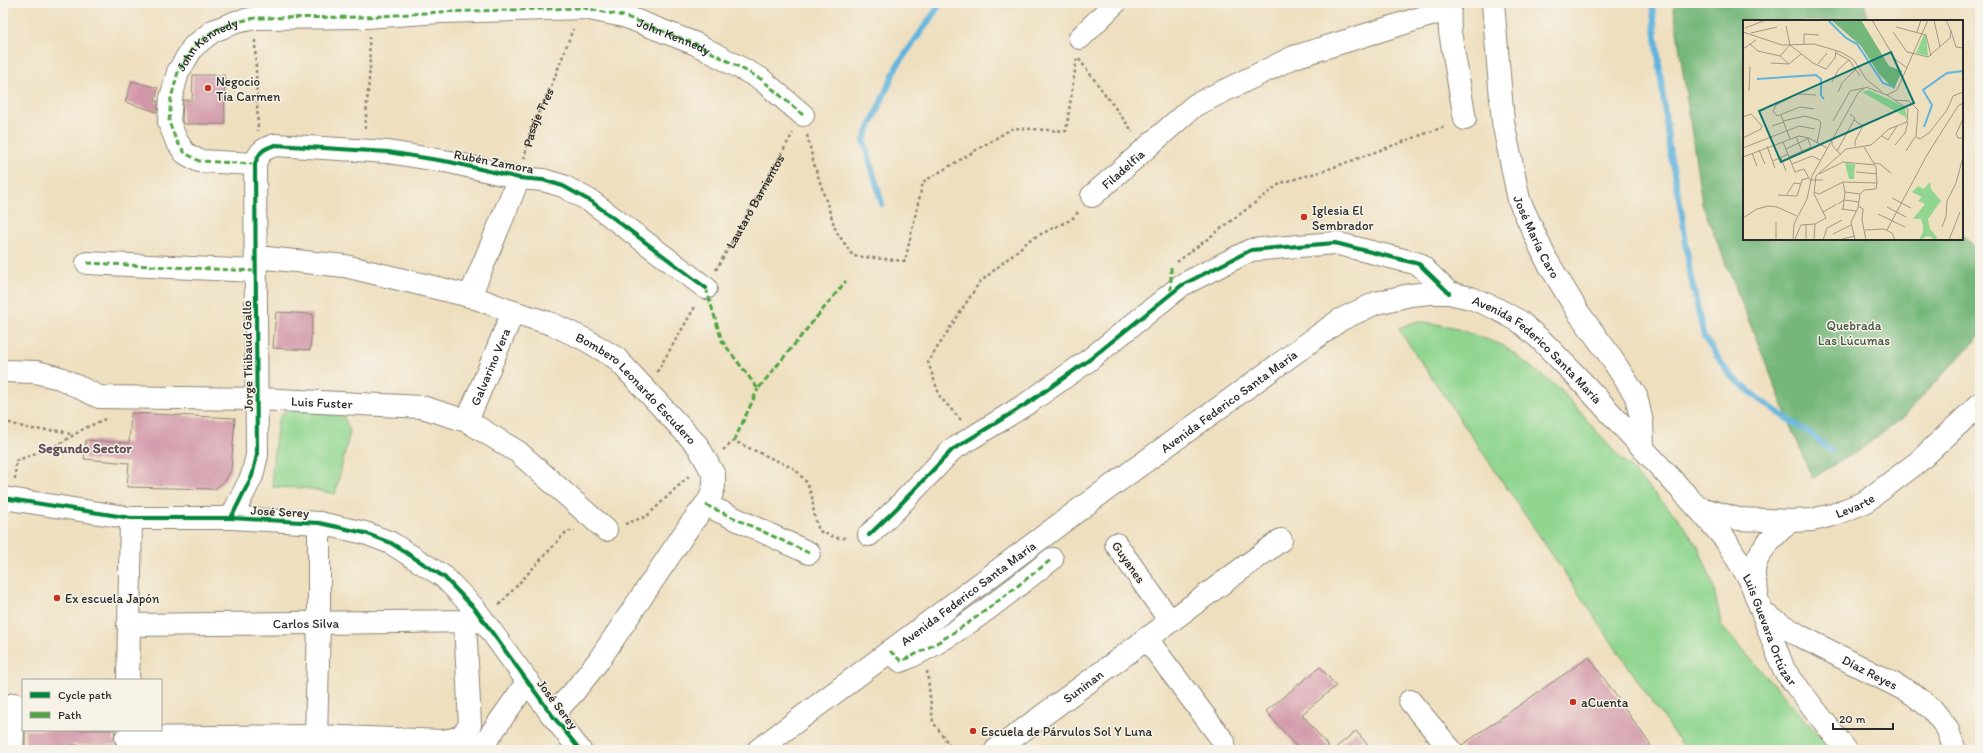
<svg xmlns="http://www.w3.org/2000/svg" width="1983" height="753" font-family="Itim,sans-serif">
<style>
.green{fill:#90d690;stroke:#5e805e}
.forest{fill:#74b77a;stroke:#507152}
.lines{fill:none;stroke-linecap:round;stroke-linejoin:round}
.stream{stroke:#61b4dd;stroke-width:6}
.building{fill:#d196a8}
.minor-casing{stroke:#8c8575;stroke-width:24}
.major-casing{stroke:#8c8575;stroke-width:24}
.path{stroke:#8c8575;stroke-width:2.5;stroke-dasharray:3 3;stroke-linecap:butt}
.minor{stroke:#fff;stroke-width:22}
.major{stroke:#fff;stroke-width:22}
.quiet{stroke:#51a443;stroke-width:3;stroke-dasharray:6 3;stroke-linecap:butt}
.cycleway-casing{stroke:#f7f3e8;stroke-width:6}
.cycleway{stroke:#00873e;stroke-width:4}
.poi-dot{fill:#c8321e;stroke:#f7f3e8;stroke-width:1.5}
.labels{text-anchor:middle;stroke-width:3;stroke-linejoin:round;paint-order:stroke}
.street-label{font-size:13px;fill:#2b2b2b;stroke:#f7f3e8}
.poi-label{font-size:13px;fill:#2b2b2b;stroke:#f7f3e8;text-anchor:start}
.park-label{font-size:13px;fill:#445644;stroke:#f7f3e8}
.neighbourhood-label{font-size:14px;font-weight:bold;fill:#655057;stroke:#f7f3e8}
.inset-river{fill:none;stroke:#61b4dd;stroke-width:2}
.inset-road{fill:none;stroke:#a09784;stroke-width:1}
.view{fill:#0f766e;fill-opacity:0.15;stroke:#0f766e;stroke-width:2}
.inset-edge{fill:none;stroke:#2b2b2b;stroke-width:2}
</style>
<rect width="100%" height="100%" fill="#f7f3e8"/>
<filter id="ink" filterUnits="userSpaceOnUse"><feTurbulence type="fractalNoise" baseFrequency=".025" numOctaves="2"/><feDisplacementMap in="SourceGraphic" scale="8" xChannelSelector="R" yChannelSelector="G"/><feConvolveMatrix kernelMatrix="1 2 1 2 8 2 1 2 1" color-interpolation-filters="sRGB"/></filter>
<filter id="wash" filterUnits="userSpaceOnUse"><feTurbulence type="fractalNoise" baseFrequency=".012" numOctaves="4" result="noise"/><feDisplacementMap in="SourceGraphic" scale="16" xChannelSelector="R" yChannelSelector="G"/><feGaussianBlur stdDeviation="0.9" result="paint"/><feColorMatrix in="noise" values="0 0 0 0 0 0 0 0 0 0 0 0 0 0 0 0 0 1.4 0 .05"/><feComposite in="paint" operator="in"/></filter>
<g filter="url(#wash)">
<rect width="100%" height="100%" fill="#eedfbf"/>
<path class="green" d="M1419,321L1452,327L1502,345L1560,389L1611,448L1677,517L1699,548L1713,585L1722,627L1832,750H1685L1398,328Z
M291,404L340,408L350,431L335,494L305,488L273,487L272,469L278,420Z"/>
<path class="forest" d="M1673,3H1865L1867,21H1744V239H1962V234L1980,252V335L1901,419L1865,446L1812,478L1702,204Z"/>
<g class="lines">
<path class="stream" d="M1652,3L1669,147L1682,214L1690,273L1704,337L1729,374L1760,400L1813,436L1831,451
M882,204L864,140L897,66L941,3"/>
</g>
<g id="blocks">
<path class="building" d="M193,75H224L225,124H183L182,120L183,100H192Z
M132,81L158,88L155,101H158L157,112L125,102Z
M276,312L313,314L310,350L273,348Z
M131,413L235,418L231,470L225,481L215,489L127,487L129,463L84,459L86,440L129,443Z
M1589,657L1654,750H1463L1462,745Z
M1320,667L1336,686L1302,714L1331,750H1299L1266,711Z
M25,730H115L114,739L116,745H72V748H25Z
M1356,731L1372,750H1333Z"/>
</g>
</g>
<g filter="url(#ink)">
<use href="#blocks" fill-opacity="0" stroke="#8c8575" stroke-width="1"/>
<g class="lines">
<defs>
<g id="minor">
<path d="M1449,3L1450,32L1465,119"/>
<path id="s3" d="M1493,3L1503,122L1519,200L1546,259L1578,312L1606,350L1636,396L1642,422L1643,447"/>
<path d="M1080,38L1115,3"/>
<path id="s4" d="M255,164L199,161L185,153L176,140L169,122L171,98L178,72L193,47L213,31L236,22L255,18L366,17L440,12L584,8L624,16L696,44L761,79L803,115"/>
<path id="s5" d="M1092,196L1195,105L1294,57L1450,9"/>
<path id="s6" d="M256,257L345,266L470,296L513,312L552,324L588,341L616,358L698,446L714,475V486L710,499L690,525L599,660L573,693L552,715"/>
<path d="M87,263L255,271"/>
<path d="M470,296L519,178"/>
<path id="s7" d="M3,371L36,372L60,378L99,397L258,399L422,407L467,421L518,452L606,530"/>
<path id="s8" d="M467,421L513,312"/>
<path d="M3,498L131,518H231L319,523L365,533L391,543L444,577L475,609L552,715L580,750"/>
<path d="M706,505L809,553"/>
<path id="s9" d="M1697,507L1725,539L1750,580L1784,670L1846,750"/>
<path d="M231,518L252,476L257,455L255,164C259,152 263,149 275,145L388,152L450,162L519,178L543,180L563,186L592,202L706,288"/>
<path d="M869,535L896,509L952,450L1028,403L1089,360L1182,285L1251,250L1335,243L1419,264L1449,293"/>
<path d="M1116,544L1170,621"/>
<path d="M1757,592C1756,586 1753,577 1754,570C1757,550 1776,534 1790,521"/>
<path id="s10" d="M1764,614L1800,636L1913,694L1932,709L1947,728L1955,750"/>
<path id="s11" d="M128,625L480,621"/>
<path d="M1146,638L1224,742L1223,750"/>
<path d="M890,651L901,661C957,637 1004,596 1052,559"/>
<path d="M128,680L131,518"/>
<path d="M1410,701L1451,750"/>
<path d="M316,736L319,623V523"/>
<path d="M126,738L316,736L442,741C458,739 461,738 470,725L465,621"/>
<path d="M12,750L14,704"/>
<path d="M476,750L488,738L528,681"/>
<path id="s12" d="M996,750L1281,540"/>
</g>
<g id="major">
<path id="s13" d="M758,750L1088,503L1340,320L1376,303L1410,295L1430,293H1449L1471,298L1495,308L1519,321L1541,340L1581,381L1697,507L1738,519L1790,521L1812,520L1833,515L1865,502L1918,462L1980,404"/>
</g>
</defs>
<use href="#minor" class="minor-casing"/>
<use href="#major" class="major-casing"/>
<g class="path">
<path d="M255,40L258,131"/>
<path d="M1079,59L1133,132"/>
<path d="M365,129L370,67L369,37"/>
<path d="M807,135L814,164L836,231L853,256L905,261L923,182L1013,128L1066,131L1077,57"/>
<path id="s1" d="M524,159L531,128L553,82L573,29"/>
<path d="M1177,262L1281,183L1326,170L1446,126"/>
<path id="s2" d="M716,270L793,133"/>
<path d="M657,372L696,305"/>
<path d="M961,420L940,397L928,362L979,283L1031,239L1072,219L1079,211"/>
<path d="M3,421L30,429L61,431L73,435"/>
<path d="M723,450L734,441L795,469L807,483L812,497L814,514L819,531L837,538H848"/>
<path d="M15,479L16,461L61,443L85,428L105,419"/>
<path d="M625,524L647,516L690,475"/>
<path d="M499,605L567,531H575"/>
<path d="M927,671L933,722L953,750"/>
</g>
<use href="#minor" class="minor"/>
<use href="#major" class="major"/>
<path class="quiet" d="M255,164L199,161L185,153L176,140L169,122L171,98L178,72L193,47L213,31L236,22L255,18L366,17L440,12L584,8L624,16L696,44L761,79L803,115
M87,263L255,271
M1171,267V294
M706,288L722,341L758,389L846,281
M734,441L758,389
M706,505L809,553
M890,651L901,661C957,637 1004,596 1052,559"/>
<defs>
<path id="cycleway" d="M3,498L131,518H231L319,523L365,533L391,543L444,577L475,609L552,715L580,750
M231,518L252,476L257,455L255,164C259,152 263,149 275,145L388,152L450,162L519,178L543,180L563,186L592,202L706,288
M869,535L896,509L952,450L1028,403L1089,360L1182,285L1251,250L1335,243L1419,264L1449,293"/>
</defs>
<use href="#cycleway" class="cycleway-casing"/>
<use href="#cycleway" class="cycleway"/>
</g>
</g>
<g class="poi-dot">
<circle cx="208" cy="88" r="4"/>
<circle cx="1304" cy="217" r="4"/>
<circle cx="57" cy="598" r="4"/>
<circle cx="1573" cy="702" r="4"/>
<circle cx="973" cy="731" r="4"/>
</g>
<g class="labels">
<g class="street-label">
<text dy="5" stroke="none"><textPath href="#s4" startOffset="681">John Kennedy</textPath></text>
<text dy="5" stroke="none"><textPath href="#s4" startOffset="200">John Kennedy</textPath></text>
<text dy="5" stroke="none"><textPath href="#s1" startOffset="44">Pasaje Tres</textPath></text>
<text transform="translate(494 161) rotate(11)" y="5">Rubén Zamora</text>
<text dy="5" stroke="none"><textPath href="#s5" startOffset="41">Filadelfia</textPath></text>
<text dy="5" stroke="none"><textPath href="#s2" startOffset="79">Lautaro Barrientos</textPath></text>
<text dy="5" stroke="none"><textPath href="#s3" startOffset="240">José María Caro</textPath></text>
<text dy="5" stroke="none"><textPath href="#s13" startOffset="945">Avenida Federico Santa María</textPath></text>
<text transform="translate(247 356) rotate(-91)" y="5">Jorge Thibaud Gallo</text>
<text dy="5" stroke="none"><textPath href="#s8" startOffset="59">Galvarino Vera</textPath></text>
<text dy="5" stroke="none"><textPath href="#s6" startOffset="412">Bombero Leonardo Escudero</textPath></text>
<text dy="5" stroke="none"><textPath href="#s13" startOffset="586">Avenida Federico Santa María</textPath></text>
<text dy="5" stroke="none"><textPath href="#s7" startOffset="324">Luis Fuster</textPath></text>
<text dy="5" stroke="none"><textPath href="#s13" startOffset="1333">Levarte</textPath></text>
<text transform="translate(280 511) rotate(3)" y="5">José Serey</text>
<text transform="translate(1129 562) rotate(55)" y="5">Guyanes</text>
<text dy="5" stroke="none"><textPath href="#s13" startOffset="262">Avenida Federico Santa María</textPath></text>
<text dy="5" stroke="none"><textPath href="#s11" startOffset="178">Carlos Silva</textPath></text>
<text dy="5" stroke="none"><textPath href="#s9" startOffset="144">Luis Guevara Ortúzar</textPath></text>
<text dy="5" stroke="none"><textPath href="#s10" startOffset="121">Díaz Reyes</textPath></text>
<text dy="5" stroke="none"><textPath href="#s12" startOffset="108">Suninan</textPath></text>
<text transform="translate(558 704) rotate(53)" y="5">José Serey</text>
</g>
<g class="poi-label">
<text x="216" y="86">Negocio<tspan x="216" dy="15">Tía Carmen</tspan></text>
<text x="1312" y="215">Iglesia El<tspan x="1312" dy="15">Sembrador</tspan></text>
<text x="65" y="603">Ex escuela Japón</text>
<text x="1581" y="707">aCuenta</text>
<text x="981" y="736">Escuela de Párvulos Sol Y Luna</text>
</g>
<g class="park-label">
<text x="1854" y="330">Quebrada<tspan x="1854" dy="15">Las Lúcumas</tspan></text>
</g>
<g class="neighbourhood-label">
<text x="85" y="453">Segundo Sector</text>
</g>
</g>
<g transform="translate(1743 20)">
<rect width="220" height="220" fill="#eedfbf"/>
<path d="M181,15H183L185,36L173,33ZM126,70L162,87L164,98L119,72ZM102,143L112,144L111,159H106ZM187,162L188,169L198,181L185,199L187,209L194,217L193,220L185,216L176,220L180,212V206L178,199H170L182,184L175,181L179,177L169,172L175,166L181,169Z" fill="#90d690"/>
<path d="M88,0H118L146,46L159,51L151,69L136,54L118,26Z" fill="#74b77a"/>
<path class="inset-river" d="M85,0L103,18L114,24L140,63L151,67M14,59L73,55L78,59V75L81,79M181,107L189,85L180,70L204,53L220,51"/>
<path class="inset-road" d="M129,0L152,39L164,48M191,0L197,27M43,6L47,25M153,7L183,15L188,36M2,8L23,0M208,11L213,27L220,28M0,12L39,25L71,24L98,32L111,40L123,59L139,72M150,12L164,32L185,37L207,18L208,11L203,0M174,12L178,0M8,13L34,7M7,24L15,31L37,36L46,44M61,24V14L76,15M47,25L70,43L83,49L92,38L93,30M0,29L13,20M93,33L106,40L117,56M37,36L47,25M28,43L46,44L58,34M75,44L84,33M89,62L95,50L106,40M6,71L7,47M95,72L99,63L113,49M152,80L166,81L175,90L173,117L177,119L186,113L204,90L210,76L220,72M71,89L57,87L34,96L30,91L33,85L55,74L73,75M38,95L47,119M0,97L8,94L19,106L18,109L0,118M220,99L213,114L215,118H220M111,100L120,106L112,121V126M40,101L62,96L76,100L78,103L74,123M90,101L107,71L121,68M29,106L41,102M139,116L145,120L154,106M53,117L59,131M89,121V125L98,135M40,122L52,152L61,149L67,160H80M152,125L162,113L165,102M24,126L32,148M0,128L56,106L72,109M43,129L66,118M16,130L22,144M94,131L112,98L107,94M163,131L172,117M9,133L14,146M0,137L56,116L66,118L84,128M46,137L68,127L65,119M38,138L43,151M30,141L45,134M131,143L137,144L148,153M49,144L69,136L77,140M113,152L134,154M76,154L100,142L132,145M100,162L102,172L100,189M71,172L76,174L100,162L134,163M102,172L117,174M44,174L51,163L58,164M35,175L54,176L59,160L65,158M149,178L168,188M95,184L101,180L116,182M115,186L120,189L119,200L123,220M144,187L163,197M98,189L113,191M80,192L94,184M135,194L162,207M0,198L14,189L25,186L34,187L54,196M33,202V220M199,207L203,197L204,181L213,163L220,137M122,210L141,209L149,213L152,220M144,210L184,135L215,86L220,83M90,214L108,205M52,219L58,205L72,204L83,198L71,174L73,156L103,129L128,125L146,109L164,102L165,89L144,75M99,219L112,216M50,220L51,204L64,179L69,156L115,73L123,67L144,75L154,70L185,0M63,220V205M71,220L72,204M80,220L84,208L99,200M112,220L108,202L115,188L117,174L121,170L133,169L134,163L133,147L121,127M206,220L217,192"/>
<path class="view" d="M148,32L171,83L38,142L16,91Z"/>
<rect width="220" height="220" class="inset-edge"/>
</g>
<rect width="1983" height="753" fill="none" stroke="#f7f3e8" stroke-width="16"/>
<rect x="22" y="679" width="140" height="52" fill="#f7f3e8" stroke="#a5a39c"/>
<rect x="30" y="692" width="20" height="6" fill="#00873e" stroke="#a5a39c"/>
<text x="58" y="699" font-size="12" fill="#2b2b2b">Cycle path</text>
<rect x="30" y="712" width="20" height="6" fill="#51a443" stroke="#a5a39c"/>
<text x="58" y="719" font-size="12" fill="#2b2b2b">Path</text>
<path d="M1833 723v6h60v-6" fill="none" stroke="#2b2b2b" stroke-width="2"/>
<text x="1839" y="723" font-size="12" fill="#2b2b2b" stroke="#f7f3e8" stroke-width="3" paint-order="stroke">20 m</text>
</svg>
